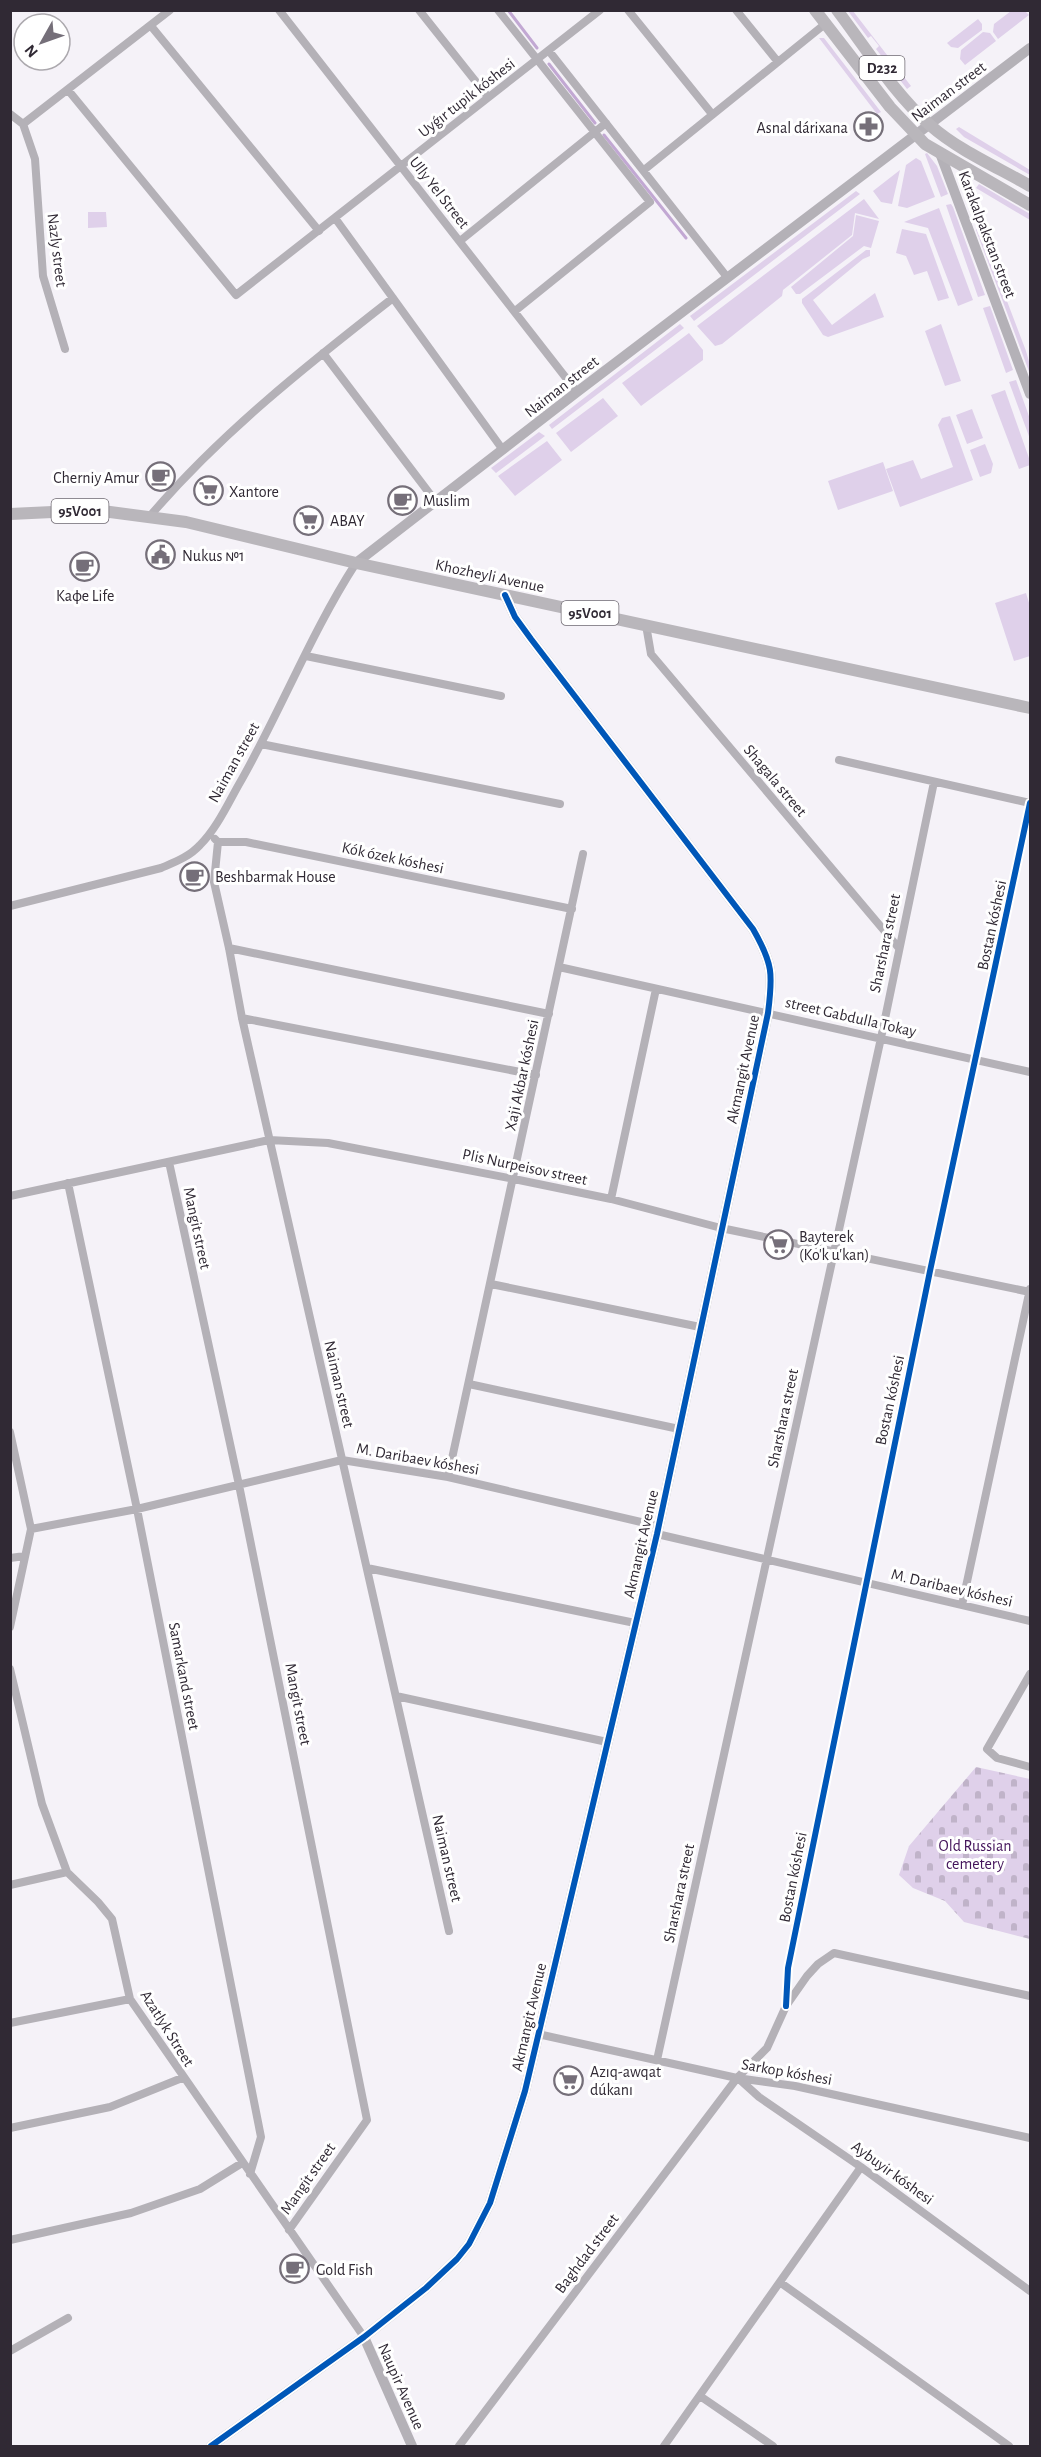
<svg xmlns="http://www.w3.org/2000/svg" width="1041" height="2457" font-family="'Alegreya Sans',sans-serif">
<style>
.green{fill:#dfd0ea}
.cemetery{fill:url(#cemetery-stones)}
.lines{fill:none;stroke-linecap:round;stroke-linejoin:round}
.stream{stroke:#c2a8d3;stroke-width:3}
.minor{stroke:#b4b1b7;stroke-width:8}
.tertiary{stroke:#b4b1b7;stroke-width:10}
.secondary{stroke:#b4b1b7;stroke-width:10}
.primary{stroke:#b9b6bb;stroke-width:12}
.cycleway-casing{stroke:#fff;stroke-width:10}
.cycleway{stroke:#0057b8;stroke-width:6}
.labels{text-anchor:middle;stroke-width:6;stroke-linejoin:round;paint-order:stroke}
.shield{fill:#fff;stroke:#6e6971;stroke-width:1.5}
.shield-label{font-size:15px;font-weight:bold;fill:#302934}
.street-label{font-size:16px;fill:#302934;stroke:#fff}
.poi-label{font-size:16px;fill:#302934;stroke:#fff;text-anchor:start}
.park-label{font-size:16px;fill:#43135a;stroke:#fff}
</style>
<defs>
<pattern id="cemetery-stones" width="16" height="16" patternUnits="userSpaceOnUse" patternTransform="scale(1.5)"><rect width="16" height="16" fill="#dfd0ea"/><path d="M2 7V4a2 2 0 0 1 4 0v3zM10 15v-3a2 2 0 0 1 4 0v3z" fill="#c0b3c9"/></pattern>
</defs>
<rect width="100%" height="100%" fill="#f5f2f8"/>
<path class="green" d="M848,11H853L911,86L907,89L876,49L879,46L871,36L868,38Z
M1011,11H1025L1029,15L998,39L993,32L994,24Z
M978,19L982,24V30L958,48L951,47L947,43Z
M983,32L990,33L996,41L965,65L960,59L961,50Z
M819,38H824L881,112L877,114Z
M959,127L1030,170V175L964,137L956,129Z
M927,153L937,166L948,194L941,197L925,154Z
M916,158L921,161L935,197L907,208L898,206L906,165Z
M900,170L892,204L881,202L873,191Z
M979,184L1030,214V220L976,188Z
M856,191L860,194L694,321L690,316Z
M864,199L879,219L855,213L852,235L783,290L782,296L722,344L715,346L697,326Z
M951,204L953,207L985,295L978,297L946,205Z
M939,208L973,300L958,306L928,228L904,222Z
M88,212H106L107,227L88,228Z
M856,215L879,221L871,248L864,246L800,294H796L791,287L853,236Z
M978,225L1026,351L1030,365V374L976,230Z
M902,229L926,234L949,298L938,301L927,271L914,275L906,256L896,253Z
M866,250H870V256L863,259L813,300L832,325L875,293L884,317L828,337L823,335L802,303V299Z
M990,306L1013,370L1006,373L983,308Z
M680,324L684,328L552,429L549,425Z
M941,324L961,381L945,386L925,331Z
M689,333L703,350V360L641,406L622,383Z
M1016,380L1030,419V439L1009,382Z
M1005,390L1030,461V465L1019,469L991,395Z
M603,398L618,416L571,452L556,433Z
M972,409L983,438L967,444L956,415Z
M950,416L973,480L900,507L886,469L913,460L921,479L953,467L938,425L942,418Z
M539,432L545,436L496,473L491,468Z
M547,441L562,460L515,496L498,476Z
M985,444L993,464L991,473L980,477L970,450Z
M883,462L893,491L838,510L828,481Z
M1026,593L1030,606V656L1014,661L995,603Z"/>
<path class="cemetery" d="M976,1767L1030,1779V1939L964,1922L945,1901L913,1888L899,1875L909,1846Z"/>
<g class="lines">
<path class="stream" d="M508,10L537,48
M549,64L595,123
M604,135L686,238"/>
<path class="minor" d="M279,10L577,392
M419,10L488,97
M498,10L650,202L515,311
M628,10L712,114
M736,10L778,62
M151,26L319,231
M549,51L727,277
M68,90L236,295L600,10
M10,114L23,124L35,159L43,276L65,349
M23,124L170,10
M644,170L825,24
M335,218L503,450
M460,241L606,123
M323,353L436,502
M150,516C221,433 307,365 393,298
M646,625L651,654L898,947
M306,656L501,696
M261,744L560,804
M839,760L1030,803
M215,839L218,842H246L572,909
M218,842L214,882L229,948L242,1018L449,1931
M10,906L161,868C175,862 189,857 200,845C218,827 229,801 242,779C282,708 312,631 356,563
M229,948L549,1014
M559,967L1030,1072
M242,1018L536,1075
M169,1162L239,1485L367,2120L289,2230
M68,1183L137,1509L261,2137L250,2174
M10,1196L269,1140L328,1143L514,1179L611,1199L721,1228L1030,1292
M611,1199L656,989
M491,1284L700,1327
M469,1384L679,1429
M10,1432L31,1529L10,1627
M448,1477L583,854
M31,1529L137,1509L342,1460L448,1477L658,1526
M657,1534L1030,1621
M10,1558L25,1556
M367,1568L635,1623
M962,1605L1030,1289
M10,1669L42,1804L67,1872L98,1902L112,1919L130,1999L364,2337
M1030,1674L987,1749L997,1758L1030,1767
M396,1696L607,1742
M10,1885L67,1872
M786,2006L788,1968L930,1271L1030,803
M10,2023L130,1999
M538,2034L737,2078L795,2086L1030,2138
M657,2060L881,1038L934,782
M738,2078L759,2097L861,2167L1030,2291
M10,2128L110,2107L182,2078
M10,2240L131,2213L200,2189L242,2163
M781,2283L1009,2446
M10,2351L68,2318
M700,2396L773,2446
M459,2446L737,2078L767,2048L786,2006L807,1976L818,1964L834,1953L1030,1996
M664,2446L861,2167"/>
<path class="tertiary" d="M940,153L1030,394
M364,2337L412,2446
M211,2446L364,2337L426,2288L457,2259L469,2244L490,2203L525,2091L657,1534L768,1013C773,974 773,964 753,929L531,639L515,617L505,595"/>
<path class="secondary" d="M356,563L577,392L1030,48"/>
<path class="primary" d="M815,10L890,107L925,144L1030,205
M837,10C865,47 896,96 931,126C958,150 999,168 1030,186
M10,514L95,510L186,522L356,563L1030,708"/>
<defs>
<path id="cycleway" d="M786,2006L788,1968L930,1271L1030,803
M211,2446L364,2337L426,2288L457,2259L469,2244L490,2203L525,2091L657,1534L768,1013C773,974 773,964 753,929L531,639L515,617L505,595"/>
</defs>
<use href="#cycleway" class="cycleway-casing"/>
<use href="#cycleway" class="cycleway"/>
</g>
<defs>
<symbol id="pharmacy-ring" viewBox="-11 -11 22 22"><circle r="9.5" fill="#fff" stroke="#756f79" stroke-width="1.5"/><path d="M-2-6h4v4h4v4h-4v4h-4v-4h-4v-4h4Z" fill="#756f79"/></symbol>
<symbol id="cafe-ring" viewBox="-11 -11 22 22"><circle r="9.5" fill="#fff" stroke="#756f79" stroke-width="1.5"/><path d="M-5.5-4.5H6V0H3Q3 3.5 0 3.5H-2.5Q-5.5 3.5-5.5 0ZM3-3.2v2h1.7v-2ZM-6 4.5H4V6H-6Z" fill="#756f79"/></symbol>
<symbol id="supermarket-ring" viewBox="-11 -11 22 22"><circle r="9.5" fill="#fff" stroke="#756f79" stroke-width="1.5"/><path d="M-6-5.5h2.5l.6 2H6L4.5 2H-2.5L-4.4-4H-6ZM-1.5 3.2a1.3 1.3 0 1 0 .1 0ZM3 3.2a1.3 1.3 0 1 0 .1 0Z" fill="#756f79"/></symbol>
<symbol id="civic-ring" viewBox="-11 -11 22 22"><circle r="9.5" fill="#fff" stroke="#756f79" stroke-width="1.5"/><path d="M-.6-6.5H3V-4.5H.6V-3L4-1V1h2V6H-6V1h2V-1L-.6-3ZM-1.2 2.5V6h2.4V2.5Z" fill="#756f79"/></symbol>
</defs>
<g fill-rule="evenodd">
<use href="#pharmacy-ring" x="852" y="110" width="33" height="33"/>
<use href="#cafe-ring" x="144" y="460" width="33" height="33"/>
<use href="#supermarket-ring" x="192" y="474" width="33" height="33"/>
<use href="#cafe-ring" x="386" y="484" width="33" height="33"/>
<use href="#supermarket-ring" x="292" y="504" width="33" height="33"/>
<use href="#civic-ring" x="144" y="538" width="33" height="33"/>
<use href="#cafe-ring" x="68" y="550" width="33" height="33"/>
<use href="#cafe-ring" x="178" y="860" width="33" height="33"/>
<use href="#supermarket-ring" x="762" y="1228" width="33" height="33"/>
<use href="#supermarket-ring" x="552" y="2064" width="33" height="33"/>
<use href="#cafe-ring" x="278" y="2252" width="33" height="33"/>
</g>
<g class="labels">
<g class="shield">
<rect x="859.5" y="56" width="45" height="24" rx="4.5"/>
<rect x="51.5" y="499" width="57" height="24" rx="4.5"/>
<rect x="561.5" y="601" width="57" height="24" rx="4.5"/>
</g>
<g class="shield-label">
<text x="882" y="73">D232</text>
<text x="80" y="516">95V001</text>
<text x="590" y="618">95V001</text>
</g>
<g class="street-label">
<text transform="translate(948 91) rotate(-37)" y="6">Naiman street</text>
<text transform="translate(466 97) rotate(-38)" y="6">Uyǵır tupik kóshesi</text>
<text transform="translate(440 192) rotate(52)" y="6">Ully Yel Street</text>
<text transform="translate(988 234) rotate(69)" y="6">Karakalpakstan street</text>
<text transform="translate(58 250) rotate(83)" y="6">Nazly street</text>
<text transform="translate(561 386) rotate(-38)" y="6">Naiman street</text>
<text transform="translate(490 575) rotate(12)" y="6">Khozheyli Avenue</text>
<text transform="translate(233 762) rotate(-61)" y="6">Naiman street</text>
<text transform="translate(776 780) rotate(50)" y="6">Shagala street</text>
<text transform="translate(393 857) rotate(12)" y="6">Kók ózek kóshesi</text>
<text transform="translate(991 925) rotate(-78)" y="6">Bostan kóshesi</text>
<text transform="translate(884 943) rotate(-78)" y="6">Sharshara street</text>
<text transform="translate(851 1016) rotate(13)" y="6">street Gabdulla Tokay</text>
<text transform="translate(742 1069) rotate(-78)" y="6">Akmangit Avenue</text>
<text transform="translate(521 1075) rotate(-78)" y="6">Xaji Akbar kóshesi</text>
<text transform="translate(525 1166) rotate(12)" y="6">Plis Nurpeisov street</text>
<text transform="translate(198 1228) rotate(78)" y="6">Mangit street</text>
<text transform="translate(340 1384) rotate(77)" y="6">Naiman street</text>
<text transform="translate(889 1400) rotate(-78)" y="6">Bostan kóshesi</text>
<text transform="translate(782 1418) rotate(-78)" y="6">Sharshara street</text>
<text transform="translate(418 1458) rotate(10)" y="6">M. Daribaev kóshesi</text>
<text transform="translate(640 1544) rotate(-77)" y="6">Akmangit Avenue</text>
<text transform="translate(952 1587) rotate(13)" y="6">M. Daribaev kóshesi</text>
<text transform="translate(185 1676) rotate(79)" y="6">Samarkand street</text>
<text transform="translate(299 1704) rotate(79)" y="6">Mangit street</text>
<text transform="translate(448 1858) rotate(77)" y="6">Naiman street</text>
<text transform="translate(792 1877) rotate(-79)" y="6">Bostan kóshesi</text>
<text transform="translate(678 1893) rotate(-78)" y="6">Sharshara street</text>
<text transform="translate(528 2017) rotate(-77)" y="6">Akmangit Avenue</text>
<text transform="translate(168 2028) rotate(58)" y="6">Azatlyk Street</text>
<text transform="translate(787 2071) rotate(10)" y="6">Sarkop kóshesi</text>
<text transform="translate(893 2172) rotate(36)" y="6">Aybuyir kóshesi</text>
<text transform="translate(307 2178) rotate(-55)" y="6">Mangit street</text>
<text transform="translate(586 2253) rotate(-53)" y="6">Baghdad street</text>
<text transform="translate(402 2386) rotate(66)" y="6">Naupir Avenue</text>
</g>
<g class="poi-label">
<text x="848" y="133" text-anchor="end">Asnal dárixana</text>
<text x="139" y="483" text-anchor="end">Cherniy Amur</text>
<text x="229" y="497">Xantore</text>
<text x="423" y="506">Muslim</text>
<text x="330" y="526">ABAY</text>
<text x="182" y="561">Nukus №1</text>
<text x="85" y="601" text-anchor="middle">Кафе Life</text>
<text x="215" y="882">Beshbarmak House</text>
<text x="799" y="1242">Bayterek<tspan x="799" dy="18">(Ko'k u'kan)</tspan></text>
<text x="590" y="2077">Azıq-awqat<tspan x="590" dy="18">dúkanı</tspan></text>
<text x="316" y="2275">Gold Fish</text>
</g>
<g class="park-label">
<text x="975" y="1851">Old Russian<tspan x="975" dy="18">cemetery</tspan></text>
</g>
</g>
<rect width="1041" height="2457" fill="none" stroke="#302934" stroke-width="24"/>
<g transform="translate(42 42) rotate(230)"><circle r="28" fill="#ffffff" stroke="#aca9ae" stroke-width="1.5"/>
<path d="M0-4.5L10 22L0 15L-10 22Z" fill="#756f79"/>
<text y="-9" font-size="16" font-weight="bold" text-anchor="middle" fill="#302934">N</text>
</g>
</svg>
